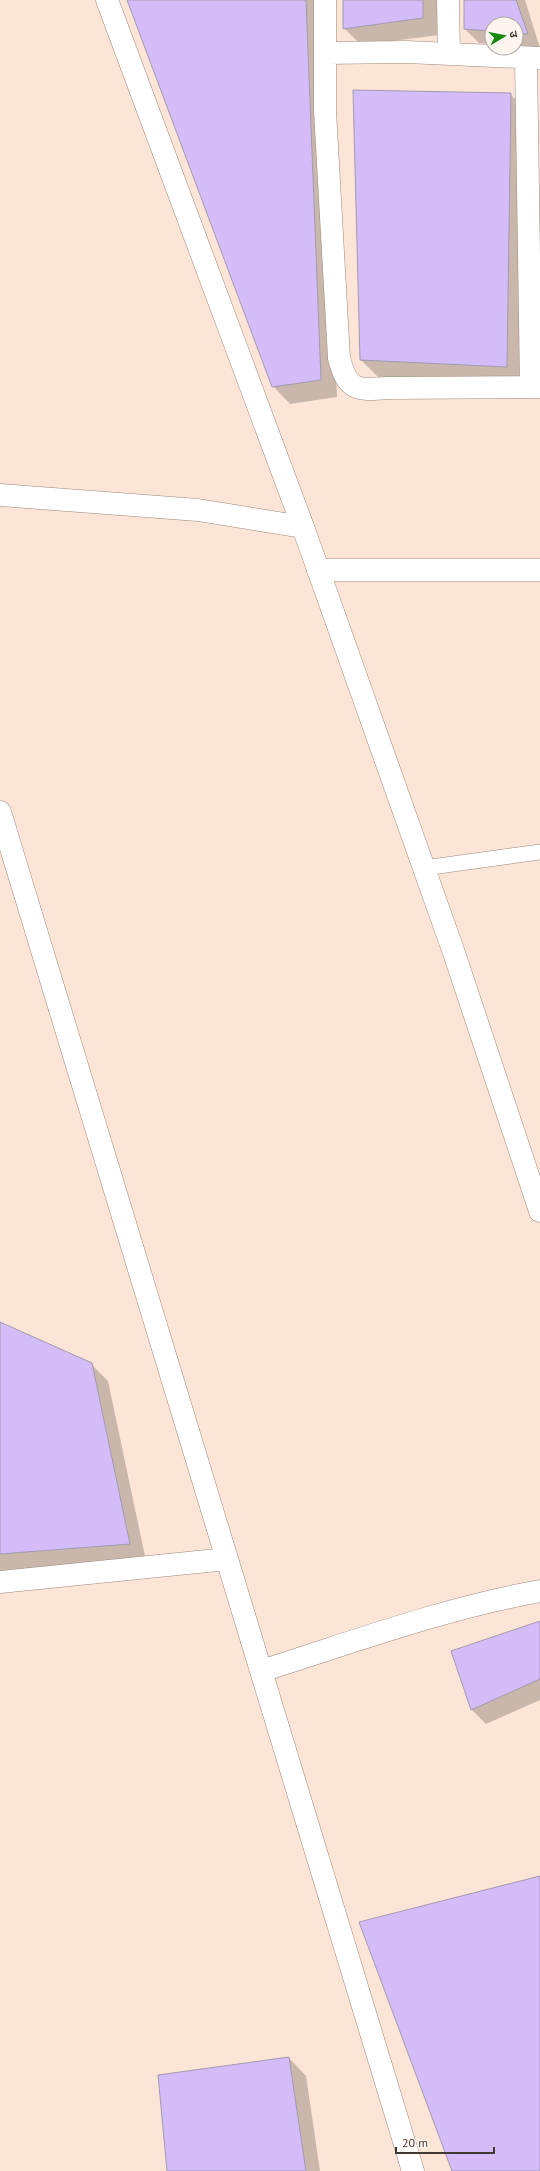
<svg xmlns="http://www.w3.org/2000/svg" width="540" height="2171" font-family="'PT Sans','Noto Sans Devanagari',sans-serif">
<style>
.shadow{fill:#0003}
.building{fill:#d3bcf7;stroke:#a29aaf}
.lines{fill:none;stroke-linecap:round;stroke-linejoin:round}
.lane-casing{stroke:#9c877a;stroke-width:16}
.street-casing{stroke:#9c877a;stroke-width:23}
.secondary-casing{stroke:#9c877a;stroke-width:23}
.lane{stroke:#fff;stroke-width:15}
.street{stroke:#fff;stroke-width:22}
.secondary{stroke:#fff;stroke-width:22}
</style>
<rect width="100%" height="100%" fill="#fce5d7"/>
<path class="shadow" d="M128,0H322L337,397L290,404L273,386Z
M344,0H440L439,35L361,45L344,28Z
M465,0H525L540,48L516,46V24H492V44L479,43L465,29Z
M510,94L528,112L524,383L378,377L361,360Z
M0,1323L91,1364L108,1381L146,1561L0,1572Z
M540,1622V1700L486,1724L472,1710L452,1652Z
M289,2058L306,2076L320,2171H168Z"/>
<path class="building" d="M127,0H306L321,380L272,387Z
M343,0H423V18L343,29Z
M464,0H516L528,34L516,33V24H492V31L464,29Z
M353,90L511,93L507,367L360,360Z
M0,1322L92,1363L130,1544L0,1554Z
M540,1621V1679L471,1710L451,1651Z
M540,1876V2171H452L359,1922Z
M289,2057L306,2171H167L158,2075Z"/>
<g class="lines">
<defs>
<path id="lane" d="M424,868L540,852"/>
<path id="street" d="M107,0L303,527
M325,0V111L339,358C347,389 355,391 387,388L540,387
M448,0L449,54
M325,53L407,52L540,58
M526,58L531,387
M318,570H540
M0,812L413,2171
M0,1582L227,1559
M261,1671C353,1642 445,1608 540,1591"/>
<path id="secondary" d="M0,495L198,510L303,527L453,950L540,1211"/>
</defs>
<use href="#lane" class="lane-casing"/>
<use href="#street" class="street-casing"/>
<use href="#secondary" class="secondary-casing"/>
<use href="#lane" class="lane"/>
<use href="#street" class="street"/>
<use href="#secondary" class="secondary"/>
</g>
<g transform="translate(504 36) rotate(80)"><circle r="19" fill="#fef5ef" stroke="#b2a9a3"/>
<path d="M0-3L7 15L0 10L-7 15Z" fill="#14890d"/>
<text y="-6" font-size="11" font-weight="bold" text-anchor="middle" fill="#403832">उ</text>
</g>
<path d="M396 2147v6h98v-6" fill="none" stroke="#403832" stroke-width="2"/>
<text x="402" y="2147" font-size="12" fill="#403832" stroke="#fef5ef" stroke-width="3" paint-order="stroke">20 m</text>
</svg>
